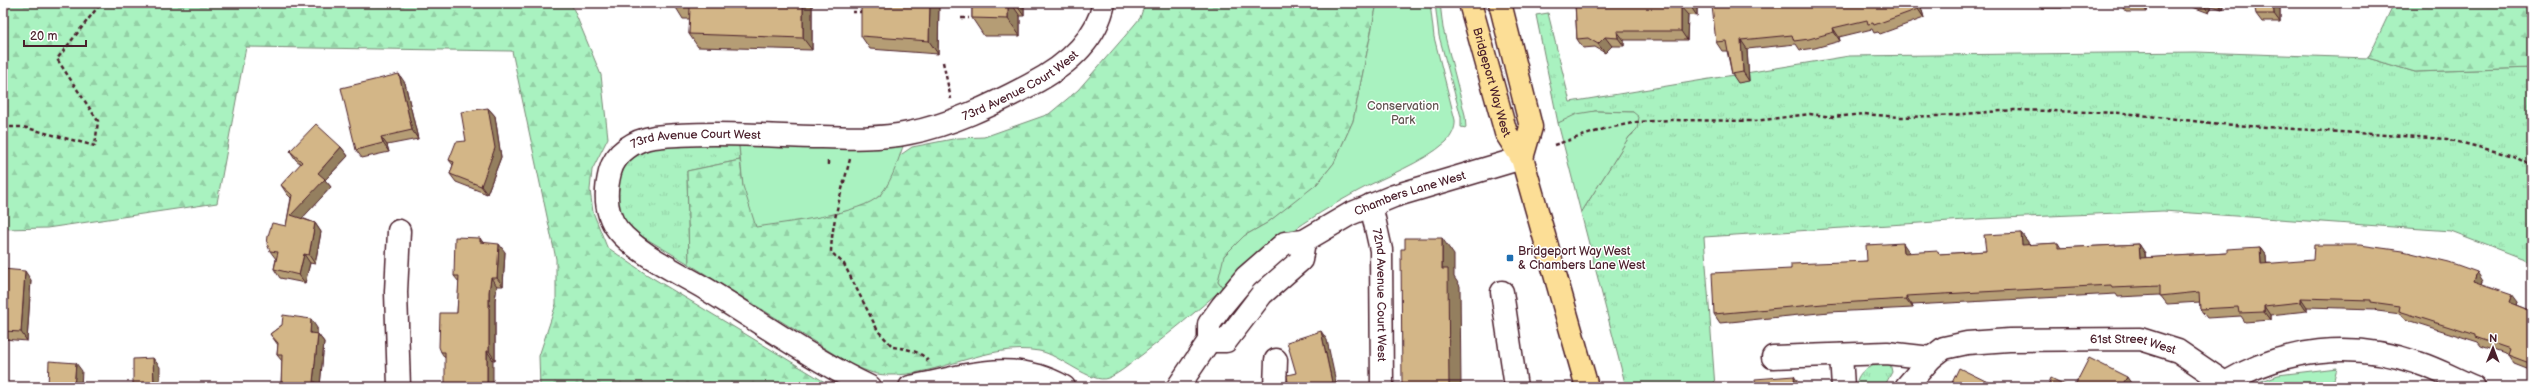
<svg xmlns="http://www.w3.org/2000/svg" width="2535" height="390" font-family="'Balsamiq Sans',sans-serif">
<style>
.grass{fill:url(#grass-tufts);stroke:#7a8876}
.forest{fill:url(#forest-firs);stroke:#7a8876}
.green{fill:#a9f2c0;stroke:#7a8876}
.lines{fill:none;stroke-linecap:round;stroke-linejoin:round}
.minor-casing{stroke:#4a1f2b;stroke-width:25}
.major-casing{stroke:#4a1f2b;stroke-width:25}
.path{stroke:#4a1f2b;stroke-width:2.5;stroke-dasharray:4 3;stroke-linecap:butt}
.minor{stroke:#fff;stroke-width:22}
.major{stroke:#fcde96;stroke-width:22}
.wall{fill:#b59d74;stroke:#4a1f2b}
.shaded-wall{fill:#947f5e;stroke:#4a1f2b}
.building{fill:#d3b687;stroke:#4a1f2b}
.poi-dot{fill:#1f6fb2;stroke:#fff;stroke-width:1.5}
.labels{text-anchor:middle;stroke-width:3;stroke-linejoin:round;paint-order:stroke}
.street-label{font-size:12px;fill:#4a1f2b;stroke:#fff}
.park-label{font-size:12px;fill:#625450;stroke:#fff}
.poi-label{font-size:12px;fill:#4a1f2b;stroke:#fff;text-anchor:start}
</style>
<defs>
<pattern id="grass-tufts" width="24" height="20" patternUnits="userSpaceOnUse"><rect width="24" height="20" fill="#a9f2c0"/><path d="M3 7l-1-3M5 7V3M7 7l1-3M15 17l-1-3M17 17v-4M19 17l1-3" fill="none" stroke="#93cfa5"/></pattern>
<pattern id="forest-firs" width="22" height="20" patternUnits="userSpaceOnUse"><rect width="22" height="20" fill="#a9f2c0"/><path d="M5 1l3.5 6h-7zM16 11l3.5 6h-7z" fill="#93cfa5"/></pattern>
</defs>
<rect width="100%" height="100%" fill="#fff"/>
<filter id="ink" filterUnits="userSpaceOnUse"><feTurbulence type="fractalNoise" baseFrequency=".025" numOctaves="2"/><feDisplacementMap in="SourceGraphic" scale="8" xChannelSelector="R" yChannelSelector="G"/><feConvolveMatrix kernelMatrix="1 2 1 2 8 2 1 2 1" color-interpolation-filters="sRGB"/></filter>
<g filter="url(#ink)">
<path class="grass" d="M1548,13L1570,102L1849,56L2196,52L2368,58L2415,72L2532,68V262L2451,231L2163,211L1981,219L1704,237L1715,387H1626L1581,213L1629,137L1633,134V112L1595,111L1558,123L1536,15Z
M739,143L740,160L687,171L689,264L633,231L617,217L616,181L624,164L647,145Z
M1890,363L1892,372L1884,387H1856C1857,368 1874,364 1890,363Z"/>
<path class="forest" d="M3,3H571L601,75L608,138L592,170L590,190L593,212L607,247L646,274L833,387H540L539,356L556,304V259L512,51L246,47L217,203L47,228L3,229Z
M1145,3H1377L1353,121L1334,163L1317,184L1303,196L1267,223L1244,236L1218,281L1223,288C1197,311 1170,333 1143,354C1132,362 1121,373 1108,378C1092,385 1059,354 1039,351C988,342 938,377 887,375C874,375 862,369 850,364L689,264L687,171L740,160L743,186L834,215L863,204L880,196L899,156L912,147L958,138L984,137L1049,114L1078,90L1125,36L1140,18Z
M2394,3H2532V68L2415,72L2368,58Z
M1009,378L1027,387H986Z"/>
<path class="green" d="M1377,3H1430L1434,37L1455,120C1456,128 1451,137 1446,142C1421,164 1387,175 1358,191C1306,219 1266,248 1223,288L1218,281L1224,256L1244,236L1267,223L1317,184L1334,163L1353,121Z
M1435,3H1440L1443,28L1465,115L1466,128L1461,127V117L1439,36Z
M1595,111L1633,112L1639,117L1637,129L1629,137L1581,213L1558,123L1577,114Z
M908,133C900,152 894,180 880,195C863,214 782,223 756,227L743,186L738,136Z
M2337,368L2332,387H2246L2278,375Z"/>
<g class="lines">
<defs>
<g id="minor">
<path id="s1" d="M1371,205L1381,250L1382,387"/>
<path d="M1502,292L1516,387"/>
<path d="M1209,341H1226L1262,294L1301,260L1304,241"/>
<path d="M1841,355L1843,387"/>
<path id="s2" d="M1773,357L1887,353L1931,358L1944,348L1967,343L2009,340L2140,339L2178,351L2225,383C2284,348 2352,340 2418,363C2437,369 2455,379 2474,387"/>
<path d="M399,387L396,292L399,231"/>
<path id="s3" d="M870,387C813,360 760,322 706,289C679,273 638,254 618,230C605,214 605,192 610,172C615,152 635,140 654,137C709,131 766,136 821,137C850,138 880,139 909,133C951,125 992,105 1030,85C1063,68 1096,42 1104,3"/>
<path d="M910,387C964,377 1012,357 1064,387"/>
<path id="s4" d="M1178,387L1209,341V324L1222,306L1246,277L1285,243L1304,241L1350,214L1394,196L1522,158"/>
<path d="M1275,387L1276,360"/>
<path d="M1906,387L1931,358"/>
</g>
<g id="major">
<path id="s5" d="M1470,3L1506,133L1522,158L1587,387"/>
<path d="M1500,3L1531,127L1522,158"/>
</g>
</defs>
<use href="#minor" class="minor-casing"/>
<use href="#major" class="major-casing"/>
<path class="path" d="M852,12H865
M961,18H969
M943,62L951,99
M3,127H23L95,146L98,121L57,59L101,3
M1554,145L1604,129L1637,122L1670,120L1755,121L1810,114L1833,117L1864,114L1899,117L1939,116L2014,110L2123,113L2220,124L2447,139L2513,156L2532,166
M850,159C842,191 832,220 831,252L844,264L878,331L893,347C905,349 920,350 928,361
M828,165V158"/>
<use href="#minor" class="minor"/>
<use href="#major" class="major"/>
</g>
<path class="wall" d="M675,3H812V50L698,47L689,34L690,19H683L675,6Z
M939,3L938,54L870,49L861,36Z
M972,3H1024V16H1020V36H984L972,18Z
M1575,3H1697V16L1688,15L1687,40H1624V46H1612L1605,53L1595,47L1583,48L1577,39Z
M1738,3H1920L1924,18L1880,34L1878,32L1874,33L1872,29L1839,37L1840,41L1815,48L1800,50L1796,44L1747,49L1749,81L1738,83L1732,74L1727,51H1722L1716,42L1738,4Z
M2039,3H2062V8H2042Z
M2148,3L2147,12H2126L2120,4Z
M2182,3H2224L2222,9L2212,6L2209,13Z
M2280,3V22H2262L2256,14Z
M405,83L418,139L387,145L389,152L362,158L356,150Z
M488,108L495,116L501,157L487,194L456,182L450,174L453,165L449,160L466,141Z
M341,147L348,156L325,180L331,187L302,218L315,223L321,232L315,264L310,263L305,283L280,278L274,269L276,259L270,251L286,226L291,198L287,194L281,185L301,164L296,160L290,151Z
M2021,233L2028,242V245L2058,243L2061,248L2139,244L2145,253L2146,258L2227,253L2260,247L2266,255V263L2483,281L2482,284L2518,302L2517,305L2532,311V371L2514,364L2508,355L2481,346L2478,342L2405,319L2401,314L2377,311L2375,309L2307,307V311L2270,315V320L2245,322L2241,316L2207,318L2200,309V302L2167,304L2160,295L2118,297L2116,294L1912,305L1913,308L1829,312L1720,323L1714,314L1791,269L1867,261L1909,252V253L1941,254L1986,251Z
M483,243L505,252L503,286H497L495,300V360L445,358L441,352L457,313L459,282L454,276Z
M3,269L31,280L27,341L3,339Z
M282,325L317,328V333L324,342L320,385H322L324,387H281L282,361L277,355L278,345L270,334Z"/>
<path class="shaded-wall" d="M803,3H812V50L803,38Z
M930,3H939L938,54L929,41Z
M1008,3H1011L1020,16V36L1008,19Z
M1015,3H1024V16Z
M1691,3H1697V16L1691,7Z
M1916,3H1920L1924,18L1918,9Z
M2058,3H2062V8Z
M2141,3H2148L2147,12L2141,4Z
M2204,3H2210L2212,6L2209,13L2203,4Z
M2218,3H2224L2222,9Z
M2273,3H2280V22L2274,14Z
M1681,7L1688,15L1687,40L1681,31Z
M1833,28L1839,37L1840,41L1834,32Z
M1617,31L1624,40V46L1618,38Z
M1605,37L1612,46L1605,53L1598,44Z
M1741,40L1747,49L1749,81L1743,72Z
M399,74L405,83L418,139L412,130Z
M488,108L495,116L501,157L487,194L481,186Z
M381,137L387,145L389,152L383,143Z
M341,147L348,156L325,180L331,187L297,224L291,215L318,173Z
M315,223L321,232L315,264L309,255Z
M2021,233L2028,242L2029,254L2022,245Z
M480,238L486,247L480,242Z
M1442,238L1454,255V277L1460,286L1461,387H1449L1442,269Z
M1903,243L1909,252L1910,262L1904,253Z
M499,244L505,252L503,286L497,278Z
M2139,244L2145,253L2146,267L2140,258Z
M2260,247L2266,255L2267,272L2261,264Z
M304,254L310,263L305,283L299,275Z
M25,271L31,280L27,341L21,332Z
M2477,272L2483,281L2480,290L2474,281Z
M491,278L497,286L495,300V360L489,351V292Z
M2512,294L2518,302L2515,311L2509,302Z
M1906,296L1912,305L1913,308L1906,299Z
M2301,298L2307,307V311L2301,302Z
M2264,306L2270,315V320L2264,312Z
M311,319L317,328V342L310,333Z
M1321,331L1327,340L1337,387H1333Z
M318,334L324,342L320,387H317L313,382Z
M487,351L493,360V387H487Z
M153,358L160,367V387H154Z
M76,363L82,371L81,387H74Z
M1794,376L1800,385V387H1795Z
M2127,377L2133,386L2132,387H2121Z"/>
<path class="building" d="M675,3H803V38L689,34L690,7L675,6Z
M861,3H930L929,41L861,36Z
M972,3H1008V19L972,18Z
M1575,3H1691V7H1681V31H1617L1618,38L1605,37L1598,44L1588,38L1577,39Z
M1738,3H1916L1918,9L1874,25L1873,23L1868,24L1867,20L1833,28L1834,32L1809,39L1794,41L1792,35L1741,40L1743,72L1732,74L1726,41L1716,42L1712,6L1738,4Z
M2120,3H2141V4H2120Z
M2254,3H2273L2274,14H2256Z
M399,74L412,130L381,137L383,143L356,150L341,88Z
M488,108L495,148L481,186L450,174L454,162L449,160L456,142L466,141L461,112Z
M316,124L341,147L318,173L325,179L291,215L315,223L309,255L304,254L299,275L274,269L278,252L270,251L267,244L268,236L272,223L286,226L292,195L281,185L302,162L290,151Z
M2021,233L2022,245L2058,243V248L2139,244L2140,258L2227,253V249L2260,247L2261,264L2313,260L2314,245H2360L2403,251L2449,262L2477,272L2474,281L2512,294L2509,302L2532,311V364L2508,355L2510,349L2475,337V335L2399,311L2400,306L2371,302V300L2301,298V302L2264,306V312L2239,313L2238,307L2200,309L2199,292L2160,296V286L2112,288L2111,285L1906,296V299L1823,304L1714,314L1712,273L1791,269V264L1867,261L1866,245L1903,243L1904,253L1938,251L1939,254L1986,251L1984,235Z
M455,237L480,238V242L499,244L497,278H491L489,292V351H487V387H445V352H441L439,347L440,313H457L459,276H454Z
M1405,238H1442V269H1448L1449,387L1402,386L1401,249H1405Z
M3,269L25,271L21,332L3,331Z
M283,315L311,319L310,333L318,334L313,382H316V385H322V387H281L282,355H277L278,343L270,334L282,325Z
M1321,331L1333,387H1285L1284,383L1288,382L1287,375L1296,373L1287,342Z
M153,358L154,387H133V359Z
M2089,358L2127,377L2121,387H2074Z
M49,361L76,363L74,387H48Z
M1959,368L1998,387H1950Z
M1794,376L1795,387H1755V379Z
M2051,378L2069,387H2047Z
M2332,380L2359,387H2330Z"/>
</g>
<rect class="poi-dot" x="1506" y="254" width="8" height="8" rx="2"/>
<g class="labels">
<g class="street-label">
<text dy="4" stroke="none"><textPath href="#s5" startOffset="82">Bridgeport Way West</textPath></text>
<text dy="4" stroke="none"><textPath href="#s3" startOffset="795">73rd Avenue Court West</textPath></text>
<text dy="4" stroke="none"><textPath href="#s3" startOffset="459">73rd Avenue Court West</textPath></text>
<text dy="4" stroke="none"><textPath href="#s4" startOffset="320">Chambers Lane West</textPath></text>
<text dy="4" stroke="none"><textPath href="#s1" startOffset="91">72nd Avenue Court West</textPath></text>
<text dy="4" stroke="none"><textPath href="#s2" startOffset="365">61st Street West</textPath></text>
</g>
<g class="park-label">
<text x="1403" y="110">Conservation<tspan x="1403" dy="14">Park</tspan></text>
</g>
<g class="poi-label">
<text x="1518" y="255">Bridgeport Way West<tspan x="1518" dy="14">&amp; Chambers Lane West</tspan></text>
</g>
</g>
<rect width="2535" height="390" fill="none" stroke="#fff" stroke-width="16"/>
<rect x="8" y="8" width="2519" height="374" fill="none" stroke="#4a1f2b" stroke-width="1.5" filter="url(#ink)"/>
<g transform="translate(2493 348) rotate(1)" stroke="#ffffff" stroke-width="3" paint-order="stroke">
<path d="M0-3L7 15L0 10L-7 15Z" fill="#4a1f2b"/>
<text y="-6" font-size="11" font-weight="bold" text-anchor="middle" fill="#4a1f2b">N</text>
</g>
<path d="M24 40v6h62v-6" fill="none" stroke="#4a1f2b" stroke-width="2"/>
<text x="30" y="40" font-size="12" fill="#4a1f2b" stroke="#ffffff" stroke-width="3" paint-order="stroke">20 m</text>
</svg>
